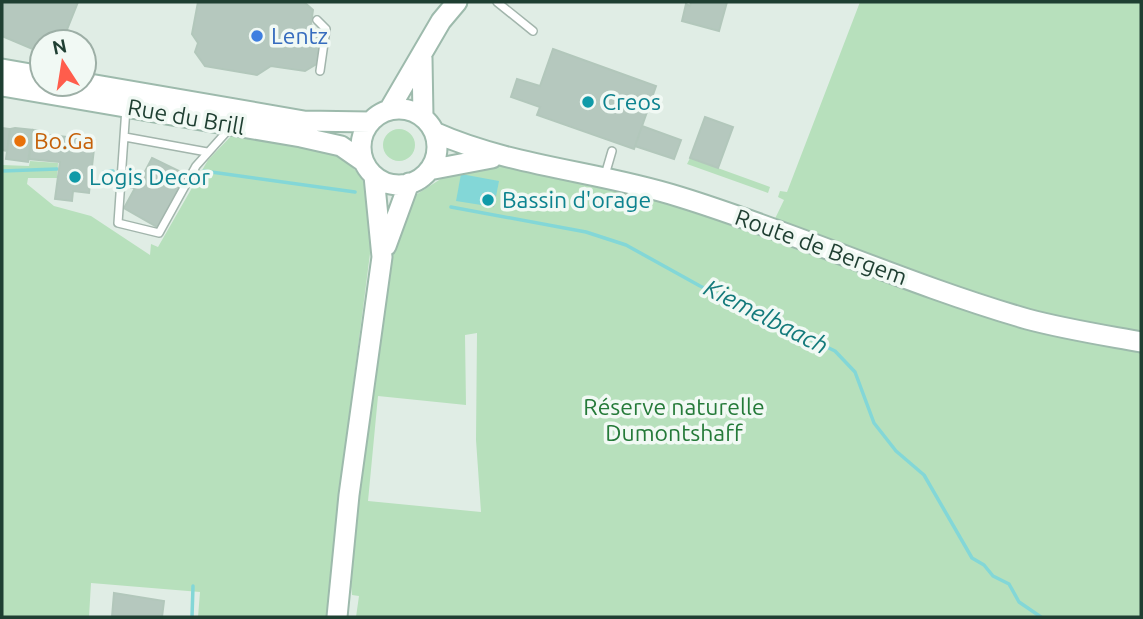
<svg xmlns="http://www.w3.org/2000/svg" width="1143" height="619" font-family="Ubuntu,sans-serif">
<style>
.green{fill:#b7e0bc;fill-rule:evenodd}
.water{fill:#83d7d7}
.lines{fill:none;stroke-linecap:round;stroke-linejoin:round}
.stream{stroke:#83d7d7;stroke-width:3.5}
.building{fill:#b5c8be;stroke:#b2c7bb;stroke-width:2}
.lane-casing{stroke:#a2b5ac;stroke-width:10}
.secondary-casing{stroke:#9dbaac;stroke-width:23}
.lane{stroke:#fff;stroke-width:7}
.secondary{stroke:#fff;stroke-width:19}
.shop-dot{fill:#3f7fe0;stroke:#f1f9f4;stroke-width:2.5}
.culture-dot{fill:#0f9aa8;stroke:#f1f9f4;stroke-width:2.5}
.food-dot{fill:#e8710a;stroke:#f1f9f4;stroke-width:2.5}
.labels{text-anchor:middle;stroke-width:7;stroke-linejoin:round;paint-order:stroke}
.shop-label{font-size:23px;fill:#366cbe;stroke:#f1f9f4;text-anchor:start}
.culture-label{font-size:23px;fill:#0d838f;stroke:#f1f9f4;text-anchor:start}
.street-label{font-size:23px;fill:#1f3f32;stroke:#f1f9f4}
.food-label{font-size:23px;fill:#c56008;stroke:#f1f9f4;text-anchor:start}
.park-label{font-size:23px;fill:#257a39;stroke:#f1f9f4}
.water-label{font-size:24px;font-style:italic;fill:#137a7b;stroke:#f1f9f4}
</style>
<rect width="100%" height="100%" fill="#e0ede5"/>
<path class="green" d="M860,2H1141V617H356L359,596L352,595L345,534L382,257L411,198L450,173L496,166L518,168L651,198L723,221L730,213L771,227L784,200L778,197L780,191L787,192ZM477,333L476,440L481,512L368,501L378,396L466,405L465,335Z
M383 145a16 16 0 1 1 32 0a16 16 0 1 1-32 0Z
M234,133C276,141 343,140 365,184C370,194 372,205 375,215L348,425L329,617H198L200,592L91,583L89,617H2V165L29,166L30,161L58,163L57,178H28L27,184L54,206L91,216L150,255L151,244L158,247L208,160Z
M690,158L770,187L768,193L687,164Z"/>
<path class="water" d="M461,174L499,181L494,207L456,201Z"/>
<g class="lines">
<path class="stream" d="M2,171L57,169
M204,171L355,192
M104,172L113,171
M451,207L586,232L626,245L700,286L835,351L855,372L874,423L896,451L924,475L972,558L984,565L993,576L1009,584L1019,602L1041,617
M192,617L193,586"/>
</g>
<path class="building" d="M2,2H78L62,42H42V53L2,36Z
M198,2H304L313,10L311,24L323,39L318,63L305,71L271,66L257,75L205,66L195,52L198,43L192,34Z
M691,2H727L719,31L682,21L686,4L690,6Z
M553,49L656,86L634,149L537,115L540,107L511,97L517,79L540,86Z
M85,53L91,55L88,63L84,62Z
M705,117L733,127L718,168L690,158Z
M642,126L681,140L674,159L635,146Z
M2,128L10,129L7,151L2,150Z
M15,128L33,130L28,162L6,159L10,129Z
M33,130L40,131L39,134L95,140L89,193L73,191L72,201L55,199L60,162L29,159Z
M152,158L187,175L159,228L124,208L135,188H131L132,179L140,181Z
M483,194L495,196L493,206L482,204Z
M114,593L164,601L162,617H112Z"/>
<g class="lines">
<defs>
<path id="lane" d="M497,2L533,31
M317,20L326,29L320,71
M126,108L118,223L159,233L196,166L230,128
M125,137L207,152
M605,175L612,151"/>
<path id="secondary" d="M422,58L423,117
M2,69L42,76
M84,83L304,121L370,122
M2,86L301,137L341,146L364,162
M361 147a38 38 0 1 1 76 0a38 38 0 1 1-76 0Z
M389,110L441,21L457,2
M434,132C512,167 599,171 680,197C797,233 909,285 1027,319C1064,329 1103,335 1141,342
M429,170L492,158
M386,246L409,183
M337,617L349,495L382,257L374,176"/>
</defs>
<use href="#lane" class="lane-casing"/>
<use href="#secondary" class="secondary-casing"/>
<use href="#lane" class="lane"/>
<use href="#secondary" class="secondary"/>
</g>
<circle class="shop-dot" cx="257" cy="36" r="7"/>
<g class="culture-dot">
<circle cx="588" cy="102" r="7"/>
<circle cx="75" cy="177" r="7"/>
<circle cx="488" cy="200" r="7"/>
</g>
<circle class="food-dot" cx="20" cy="141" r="7"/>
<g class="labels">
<g class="shop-label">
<text x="271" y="44">Lentz</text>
</g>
<g class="culture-label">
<text x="602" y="110">Creos</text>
<text x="89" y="185">Logis Decor</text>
<text x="502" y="208">Bassin d'orage</text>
</g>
<g class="street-label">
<text transform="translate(186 117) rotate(10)" y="8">Rue du Brill</text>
<text transform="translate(821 247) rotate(20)" y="8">Route de Bergem</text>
</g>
<g class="food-label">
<text x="34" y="149">Bo.Ga</text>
</g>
<g class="park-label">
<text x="674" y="415">Réserve naturelle<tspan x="674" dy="26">Dumontshaff</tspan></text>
</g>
<g class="water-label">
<text transform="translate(766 317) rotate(27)" y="8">Kiemelbaach</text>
</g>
</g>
<rect width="1143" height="619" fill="none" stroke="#1f3f32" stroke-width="7"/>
<g transform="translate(63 63) rotate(348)"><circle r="33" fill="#f1f9f4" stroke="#9dafa6" stroke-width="2"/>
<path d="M0-5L12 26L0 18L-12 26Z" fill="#ff5d4c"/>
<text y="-10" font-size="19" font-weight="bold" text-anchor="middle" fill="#1f3f32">N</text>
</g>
</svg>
